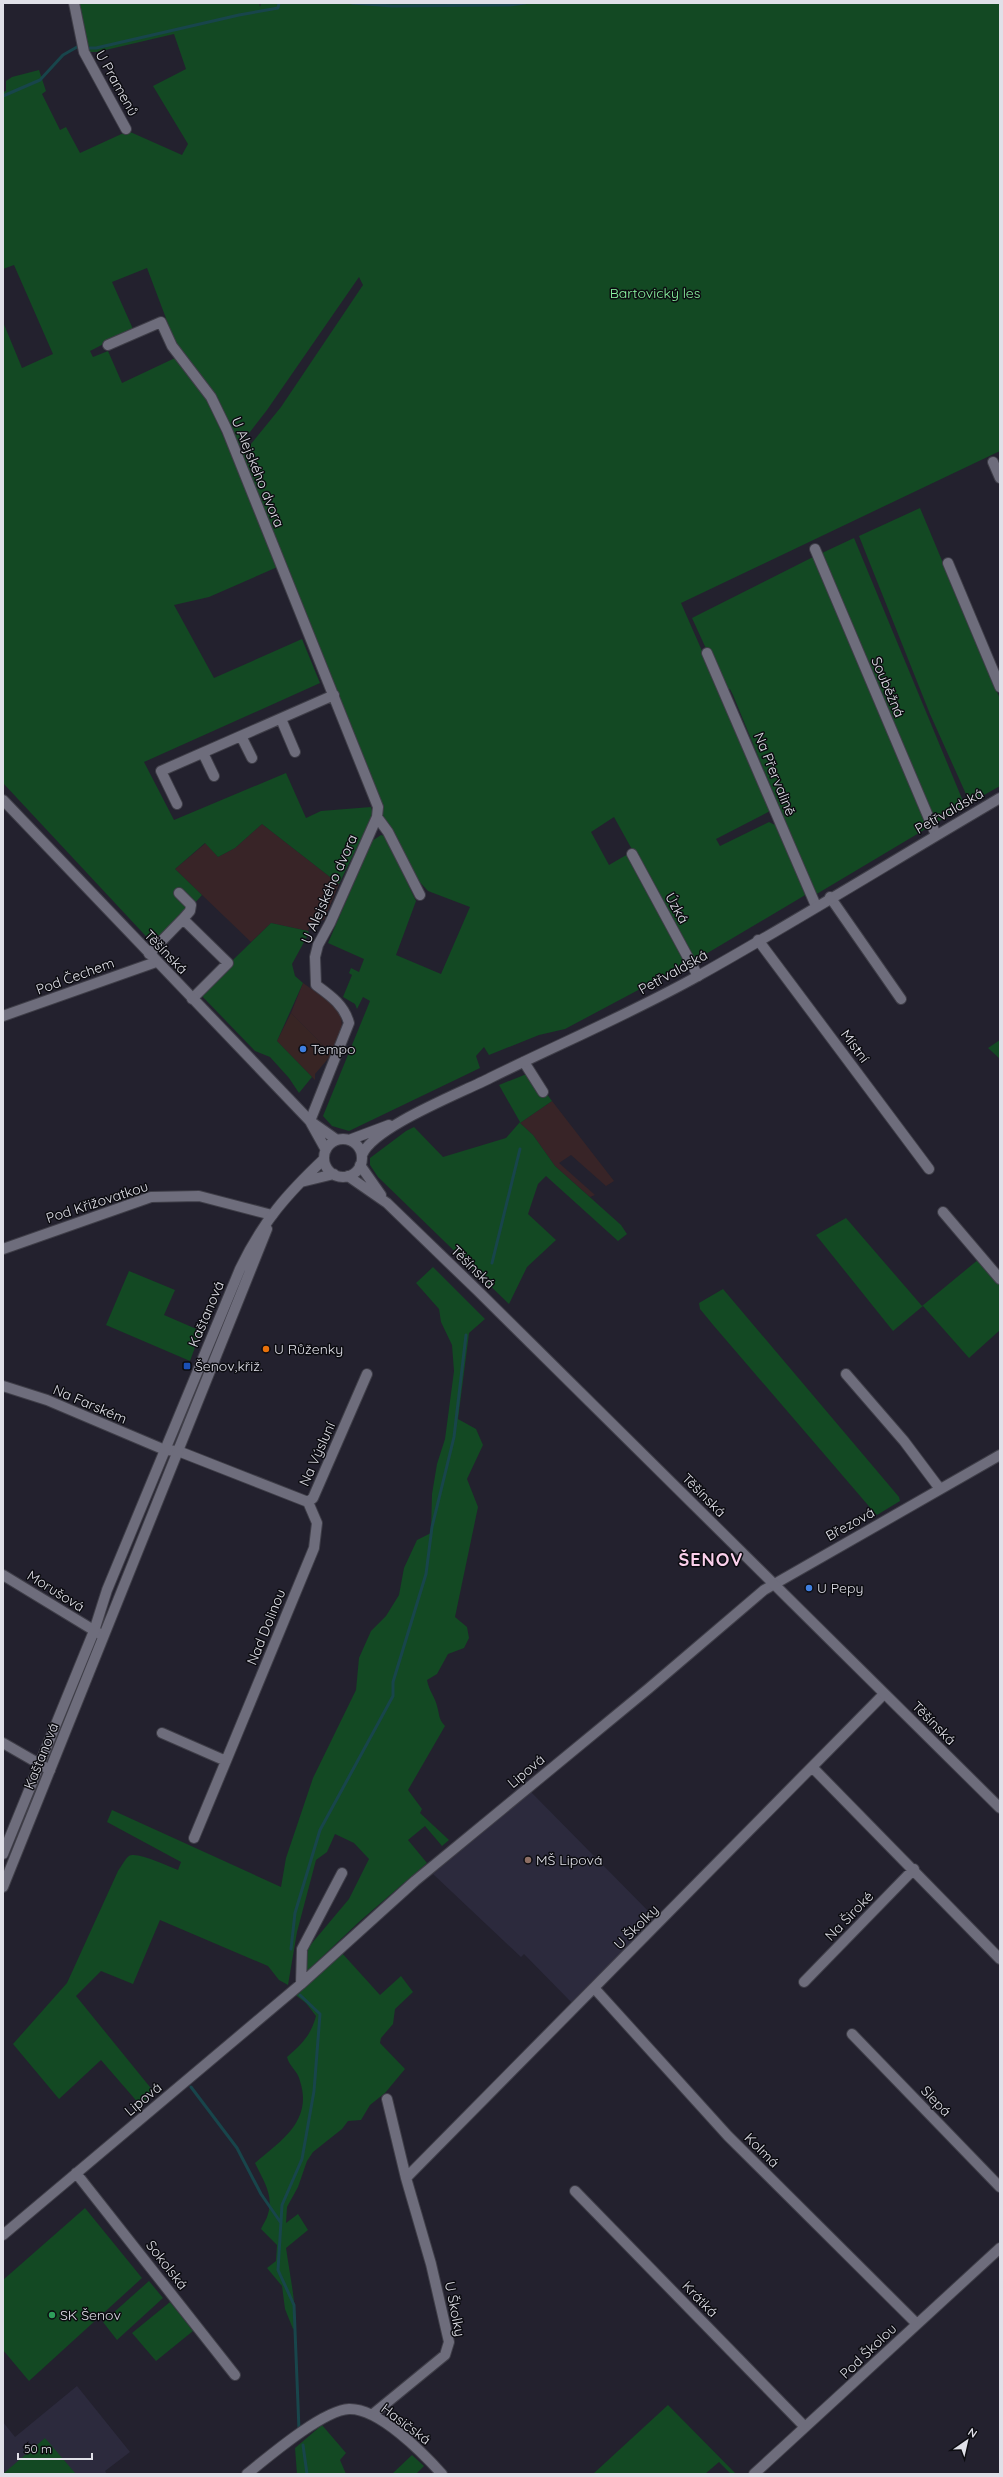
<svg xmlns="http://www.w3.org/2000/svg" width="1003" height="2477" font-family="Quicksand,sans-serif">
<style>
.commercial{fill:#382524}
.industrial{fill:#382427}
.built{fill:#2c2a3d}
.green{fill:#134923;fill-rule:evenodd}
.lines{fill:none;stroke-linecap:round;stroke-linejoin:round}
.stream{stroke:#18454b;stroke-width:3}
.street-casing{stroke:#3f3e48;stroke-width:12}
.secondary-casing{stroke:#3f3e48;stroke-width:12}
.street{stroke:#6e6d7c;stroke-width:10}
.secondary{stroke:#6e6d7c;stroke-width:10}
.shop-dot{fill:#3f7fe0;stroke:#0c0c11;stroke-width:1.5}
.food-dot{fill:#e8710a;stroke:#0c0c11;stroke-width:1.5}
.transit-dot{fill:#1a4fb4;stroke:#0c0c11;stroke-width:1.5}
.education-dot{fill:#8d6e63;stroke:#0c0c11;stroke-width:1.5}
.leisure-dot{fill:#2e9e5b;stroke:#0c0c11;stroke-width:1.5}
.labels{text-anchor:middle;stroke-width:3;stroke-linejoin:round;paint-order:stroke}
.street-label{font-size:14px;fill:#e0e0e8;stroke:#0c0c11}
.park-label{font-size:14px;fill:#8bf6a2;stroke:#0c0c11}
.poi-label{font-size:14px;fill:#e0e0e8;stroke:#0c0c11;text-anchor:start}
.district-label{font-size:18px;font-weight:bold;letter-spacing:1px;fill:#fcd0ec;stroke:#0c0c11}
</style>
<rect width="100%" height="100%" fill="#23212e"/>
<path class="commercial" d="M291,1013L332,1054L315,1074V1080L277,1041Z"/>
<path class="industrial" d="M262,824L339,884L324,920L312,922L308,931L271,923L251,942L175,869L206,843L218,857L235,848Z
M303,983L337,1007L341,1015L342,1027L332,1054L291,1013Z
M552,1101L614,1181L606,1186L571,1155L559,1163L595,1195L590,1197L555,1166L533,1135L520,1123Z"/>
<path class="built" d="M531,1792L656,1919L572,2003L524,1954L521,1957L433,1874Z
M77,2386L130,2452L105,2471L107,2474H3V2422L15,2437Z"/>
<path class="green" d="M78,3H259L260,7L261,3H1000V451L681,603L772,810L716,839L720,846L769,822L777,826L807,894L694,961L614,817L591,832L609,865L628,854L689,963L565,1029L539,1035L489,1055L484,1047L476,1056L480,1068L349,1131L332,1126L323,1116L370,1001L363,997L357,1009L355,1004L343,997L352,975L349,973L351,968L359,972L364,959L328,943L372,841L381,835L385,836L416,901L396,955L441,974L470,907L428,891L415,877L377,817L282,565L209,597L174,605L214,678L302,639L320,683L144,762L174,820L286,773L306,818L321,811L371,807L373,815L339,884L262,824L235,848L218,857L205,843L175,869L202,895L156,947L3,783V322L22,368L53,354L14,265L3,269V92L6,91V81L12,77L39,70L46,91L42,94L60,130L66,127L80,153L128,131L182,155L188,144L153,86L186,69L174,34L97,52H87ZM147,268L178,350L220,403L239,446L267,410L359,277L363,285L281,407L238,460L234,461L205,394L192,381L175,358L122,383L108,351L93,357L90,351L133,329L112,282Z
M920,508L1000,699V786L970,803L930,714L859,536Z
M854,538L965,806L936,823L822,553Z
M815,556L929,827L815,895L733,695L730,689L725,690L692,618Z
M271,923L308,931L309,933L292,964L295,976L303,983L277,1041L312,1077L299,1093L289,1078L270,1057L255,1051L199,993Z
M1000,1040V1059L988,1048Z
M534,1071L540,1085L552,1101L520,1123L533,1135L555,1166L621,1225L627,1234L618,1241L546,1176L538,1184L528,1214L556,1240L527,1267L509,1304L378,1177L370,1165V1158L406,1131L414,1127L443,1157L506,1138L520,1122L499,1085Z
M846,1218L922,1306L979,1259L1000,1283V1330L969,1358L923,1306L893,1331L816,1235Z
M433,1267L485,1319L469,1333L458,1419L476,1429L483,1445L467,1479L478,1507L455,1617L467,1627L469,1638L464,1648L448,1654L437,1674L427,1680C429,1691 435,1697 437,1706C440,1716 438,1718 445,1726L408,1790L422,1809L420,1813L449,1840L442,1846L425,1826L408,1840L427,1863L360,1921L304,1974V1957L307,1949L349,1899L369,1859L354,1843L335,1834L327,1852L316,1860L297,1932L288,1985L279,1980L268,1966L160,1920L133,1984L101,1971L76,1996L154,2092L140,2105L101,2060L59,2099L13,2044L67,1983L118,1871C121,1867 125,1859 129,1856C137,1851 169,1867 178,1870L181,1862L107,1822L112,1810L281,1887L286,1858L313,1778L356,1690L359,1658L371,1631L386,1616L399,1595L404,1568L417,1540L431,1533L432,1494L437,1464L445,1439L454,1371L452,1345L441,1322L439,1309L416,1283Z
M129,1271L175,1290L164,1315L201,1331L190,1361L106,1325Z
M723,1289L899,1497L900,1501L877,1515L873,1511L714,1326L700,1309L699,1303Z
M341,1952L380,1995L401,1976L413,1992L395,2009L393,2024L381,2038L380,2043L405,2069L385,2093L370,2105L361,2120L348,2121L342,2129L313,2152L307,2161L298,2187L287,2207L286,2223L298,2214L308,2230L286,2248C290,2275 295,2299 296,2327L293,2329L285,2309L282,2286L267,2268L276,2261L277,2245L261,2229C263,2224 267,2219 268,2214C274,2195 263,2180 255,2163C281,2141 313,2121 300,2081C298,2071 289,2066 287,2057C302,2044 311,2035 316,2016L306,2003L293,1993Z
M85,2208L142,2278L29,2381L3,2350V2280Z
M149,2281L163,2298L117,2340L103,2322Z
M170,2302L193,2331L156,2361L132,2333Z
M668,2405L736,2474H731L719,2462L705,2474H593Z
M322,2425L346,2453L340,2460L346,2474H297L295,2448Z
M45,2438L76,2474H5L4,2473Z
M412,2455L424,2466L416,2474H392Z"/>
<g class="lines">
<path class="stream" d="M352,3L392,6L510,5L525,3
M86,48H96L239,15L278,8L279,3
M3,96L40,80L63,55L77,47
M492,1263L520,1149
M291,1949L295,1913L320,1830L393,1696V1682L426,1574L432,1527L454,1437L466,1335
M191,2087L237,2148L261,2194L281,2223
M299,2430L294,2305L278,2270L282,2205L302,2159L314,2091L320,2014L300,1995
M303,2445L307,2474"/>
<defs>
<path id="street" d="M74,3L84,52L126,129
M108,345L161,322L172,346L211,397L227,430L378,807L377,817L330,923L318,945L315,957L316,985C331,996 344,1005 349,1023L310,1121
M993,462L1000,478
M815,549L936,835
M948,563L1000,687
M707,653L816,906
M281,719L295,752
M241,736L252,758
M203,753L214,776
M177,804L161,771L334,695
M377,817L388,832L420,895
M632,854L698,976
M179,893L191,905L190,911L183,919
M830,897L901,999
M758,940L929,1169
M149,954L183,919L228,963L192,999
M3,1016L156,962
M524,1062L543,1092
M943,1212L1000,1279
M3,1249L151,1197L199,1196L272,1215
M846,1374L904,1441L940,1489
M3,1386L47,1400L165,1450L178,1451L308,1502L313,1498L367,1374
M3,1575L100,1634
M162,1733L226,1761L194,1838
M3,1743L50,1770
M226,1761L314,1548L317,1523L308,1502
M812,1767L1000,1959
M804,1982L914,1869
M301,1984L302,1949L342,1873
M595,1989L728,2136L917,2324
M852,2034L1000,2187
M387,2099L406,2178
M76,2173L235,2375
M575,2191L805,2427
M3,2235L301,1984L415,1881L648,1689L764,1590L1000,1455
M373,2414L445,2355L449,2342L431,2264L406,2178L884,1694
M247,2474C268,2457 323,2410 349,2409C379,2408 423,2453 442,2474
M754,2474L1000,2248"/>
<path id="secondary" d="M3,800L310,1121L337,1140
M311,1123L326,1150
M324 1158a19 19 0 1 1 38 0a19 19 0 1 1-38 0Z
M349,1140L389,1125
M362,1155C373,1127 461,1093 490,1078C559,1044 630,1014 698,976C800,919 899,857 1000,798
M360,1165L381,1195
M348,1176L387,1203L477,1290L1000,1808
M301,1182L334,1174
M3,1854L94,1631L107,1590L240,1269C263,1221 287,1194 324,1159
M3,1887L267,1229"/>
</defs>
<use href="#street" class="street-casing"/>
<use href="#secondary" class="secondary-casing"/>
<use href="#street" class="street"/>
<use href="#secondary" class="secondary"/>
</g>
<g class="shop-dot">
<circle cx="303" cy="1049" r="4"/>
<circle cx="809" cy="1588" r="4"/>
</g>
<circle class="food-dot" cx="266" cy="1349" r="4"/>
<rect class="transit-dot" x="183" y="1362" width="8" height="8" rx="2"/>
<circle class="education-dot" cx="528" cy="1860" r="4"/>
<circle class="leisure-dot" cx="52" cy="2315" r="4"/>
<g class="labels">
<g class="street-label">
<text transform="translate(117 83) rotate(61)" y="5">U Pramenů</text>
<text transform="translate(258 472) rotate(68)" y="5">U Alejského dvora</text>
<text transform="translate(888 687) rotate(67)" y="5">Souběžná</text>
<text transform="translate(775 774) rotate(68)" y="5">Na Přervalině</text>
<text transform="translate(949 811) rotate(-30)" y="5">Petřvaldská</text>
<text transform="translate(329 889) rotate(-66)" y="5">U Alejského dvora</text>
<text transform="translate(677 908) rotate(61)" y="5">Úzká</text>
<text transform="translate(166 952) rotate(46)" y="5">Těšínská</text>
<text transform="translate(673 972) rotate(-29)" y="5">Petřvaldská</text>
<text transform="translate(75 976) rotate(-20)" y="5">Pod Čechem</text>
<text transform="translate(855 1046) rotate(53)" y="5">Místní</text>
<text transform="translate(97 1202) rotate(-18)" y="5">Pod Křižovatkou</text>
<text transform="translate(473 1267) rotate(44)" y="5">Těšínská</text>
<text transform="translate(206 1314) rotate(-67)" y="5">Kaštanová</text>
<text transform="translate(90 1404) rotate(23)" y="5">Na Farském</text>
<text transform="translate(317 1454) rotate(-66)" y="5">Na Výsluní</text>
<text transform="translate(704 1495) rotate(45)" y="5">Těšínská</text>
<text transform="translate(850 1524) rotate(-29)" y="5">Březová</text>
<text transform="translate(56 1591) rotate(32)" y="5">Morušová</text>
<text transform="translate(266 1627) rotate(-68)" y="5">Nad Dolinou</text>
<text transform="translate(934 1723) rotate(45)" y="5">Těšínská</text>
<text transform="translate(41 1756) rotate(-68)" y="5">Kaštanová</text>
<text transform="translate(526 1771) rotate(-40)" y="5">Lipová</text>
<text transform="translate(849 1916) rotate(-46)" y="5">Na Široké</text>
<text transform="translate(636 1927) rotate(-45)" y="5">U Školky</text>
<text transform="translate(143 2099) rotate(-40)" y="5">Lipová</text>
<text transform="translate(936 2101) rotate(46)" y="5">Slepá</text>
<text transform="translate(762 2150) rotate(45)" y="5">Kolmá</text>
<text transform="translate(167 2265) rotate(52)" y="5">Sokolská</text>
<text transform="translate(700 2299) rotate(46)" y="5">Krátká</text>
<text transform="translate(455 2309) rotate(79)" y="5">U Školky</text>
<text transform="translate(868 2351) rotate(-44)" y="5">Pod Školou</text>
<text transform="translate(406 2424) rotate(37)" y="5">Hasičská</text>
</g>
<g class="park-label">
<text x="655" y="298">Bartovický les</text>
</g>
<g class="poi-label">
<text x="311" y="1054">Tempo</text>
<text x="274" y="1354">U Růženky</text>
<text x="195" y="1371">Šenov,křiž.</text>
<text x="817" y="1593">U Pepy</text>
<text x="536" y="1865">MŠ Lipová</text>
<text x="60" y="2320">SK Šenov</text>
</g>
<g class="district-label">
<text x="711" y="1566">ŠENOV</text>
</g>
</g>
<rect width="1003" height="2477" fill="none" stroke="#e0e0e8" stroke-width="8"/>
<g transform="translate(967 2441) rotate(34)" stroke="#0c0c11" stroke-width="3" paint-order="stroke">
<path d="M0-3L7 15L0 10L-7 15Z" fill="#e0e0e8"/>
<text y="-6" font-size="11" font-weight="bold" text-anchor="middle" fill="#e0e0e8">N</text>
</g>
<path d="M18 2453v6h74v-6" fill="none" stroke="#e0e0e8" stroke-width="2"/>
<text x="24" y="2453" font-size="12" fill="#e0e0e8" stroke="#0c0c11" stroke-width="3" paint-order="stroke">50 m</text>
</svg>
